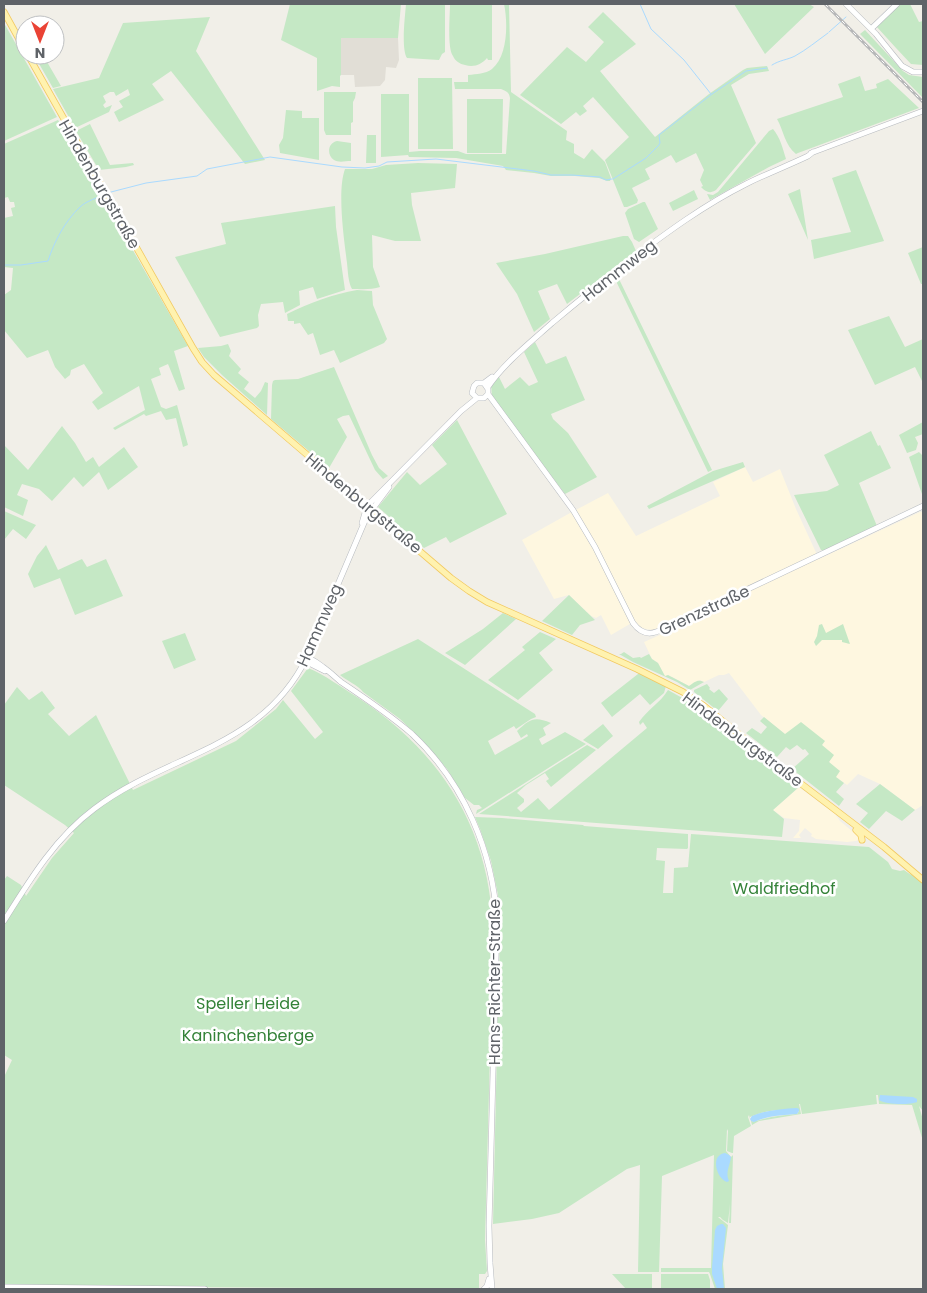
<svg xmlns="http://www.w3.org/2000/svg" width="927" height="1293" font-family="Poppins,sans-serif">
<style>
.commercial{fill:#fef7e0}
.education{fill:#e1ded6}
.green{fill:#c5e8c5}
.water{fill:#aadaff}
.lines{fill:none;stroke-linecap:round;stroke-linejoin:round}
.stream{stroke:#aadaff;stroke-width:1}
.secondary-casing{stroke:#b6babf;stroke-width:6}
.primary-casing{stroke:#f2c960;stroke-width:7}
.secondary{stroke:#fff;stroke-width:5}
.primary{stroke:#fff2af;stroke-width:5.5}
.rail-casing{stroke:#b6b7b8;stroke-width:3}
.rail{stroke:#fff;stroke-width:1;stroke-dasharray:4;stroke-linecap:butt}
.labels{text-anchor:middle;stroke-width:5;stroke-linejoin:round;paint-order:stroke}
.street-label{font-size:16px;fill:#5f6368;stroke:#fff}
.park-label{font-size:16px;fill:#348238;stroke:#fff}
</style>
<rect width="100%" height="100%" fill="#f1efe8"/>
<path class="commercial" d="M745,467L753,482L780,469L796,509L819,559L920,512H923V805L915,810L880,784L858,774L847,785L836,777L822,745L824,741L785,734L761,715L729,673L724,675H719L704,682L700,680L689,686L672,677H665L658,663L652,659L644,642L662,634L660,628L653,630L646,629L640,627L635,621L611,635L601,615L596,618L591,616L569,595L554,599L522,540L570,513L608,493L636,536L720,496L713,482Z
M799,787L835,814L840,821L858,836V840L856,841L847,842L816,839L811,836L812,834L805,828L799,835L801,838H793L799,831L800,820L784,818L773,810Z"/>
<path class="education" d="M341,38H398L399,60L396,68L386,67L385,80L380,86L355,87L354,75H341Z"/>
<path class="green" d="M290,4H401L398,38H341V75L340,76V87L332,86L317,91V58L281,40Z
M406,4H445V52L442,54L439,60L407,58C401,48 405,17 406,4Z
M450,4H492V60H488L487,58C482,64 474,68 465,65C460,64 455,61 453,56C447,48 450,16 450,4Z
M504,4H509L511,92L567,131L566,140L574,144V153L584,159L592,149L605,162L611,178L610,181H607L599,178L575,176H551L534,173L506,170L503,166L456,158L409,157L408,155L381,157V94H409V152L420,151H458L466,154H506L510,98C509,92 506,91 501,89H455L454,82H468V75C477,74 485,74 492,69C508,56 508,22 504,4Z
M734,4H809L814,7L765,54Z
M899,4H910L919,22L923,21V65L911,64L896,48L876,26Z
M603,12L636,44L600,71L655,137L709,94L743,70L747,68L767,66L769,71L749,74L731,85L756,143L716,190C710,194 706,192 701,187L703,186L700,180L704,170L696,153L676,163L671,155L645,169L650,179L632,188L638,200L637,203L627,207H624L605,160L629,137L593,97L583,106L587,111L580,116L576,112L561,124L520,95L567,47L586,62L604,42L588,27Z
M210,17L196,51L265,160L245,164L171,71L152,84L164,100L119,122L114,112L123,107L119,101L130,95L128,89L116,96L114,92H110L103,96L106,102L103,105L105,108L112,105L109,112L75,128L53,89L99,78L123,23Z
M4,23L57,117L4,141Z
M865,30L903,71L909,75L923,77V98L860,34Z
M34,55H43L61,86L53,88Z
M860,76L865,91L877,88L876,84L888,79L919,108L798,153L796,154C785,146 783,129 777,119L843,97L838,84Z
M418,78H452L453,149H418Z
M324,92H356L355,98L353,102V122L351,123V135H326L324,130Z
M467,99H503L502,153H467Z
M286,110L302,111V118H319V160L280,153L279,145L283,138Z
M58,120L188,346L174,351L185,389L179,391L168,364L159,368L161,375L151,379L161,407L166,409L177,405L188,445L183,447L176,418L166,420L161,411L146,416L144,414L115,430L113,428L145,410L139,386L98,410L92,402L103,393L84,364L71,370L70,375L65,379L55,367L48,350L27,358L4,330V295L11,290L13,268L4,267V218L13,216L11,208L15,207L14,202H10L8,197L4,198V144Z
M90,124L110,165L133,163L134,165L126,167L99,170L76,131Z
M773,129C780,137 783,149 786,159L769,167L710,200L707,194L713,195L718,192L769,131Z
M367,135H376V163H366Z
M337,141L351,143V161C345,161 339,163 334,160C327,156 327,143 337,141Z
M418,163L457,164L455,188L411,193L412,205L421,241H395L372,235L373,267L380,287C372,290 360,289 352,289C348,282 348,271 347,263C344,239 337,191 345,169H372L386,165Z
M856,170L884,241L814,259L811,240L851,232L832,178Z
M800,189L808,240L788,194Z
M694,190L698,199L673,211L669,203Z
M643,202H645L658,229L639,242L634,239L625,213L628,209Z
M335,206L336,227L345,290L317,299L313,287L299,291L300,305L285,313L283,302L261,304L258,315L259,326L257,328L220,337L175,257L226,244L221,223Z
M623,236H628L632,242L636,251L567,304L557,284L538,291L550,319L534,332L517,294L496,263L545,254Z
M923,247V284H921L908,253Z
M618,277L712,470L708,472L615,279Z
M357,290L372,291L373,305L387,339L384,343L340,363L334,350L320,355L313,333L308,335L300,323L294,324V321H288L287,314C309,303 333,294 357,290Z
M889,316L905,347L923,339V380L922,381L915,367L875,385L848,330Z
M535,342L546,364L566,356L585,400L551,414L553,419L568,433L597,477L565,494L492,398L491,384L498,375L505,389L520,377L529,386L538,382L524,352Z
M228,344L231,351L229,356L241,369L238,373L249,382L244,389L255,398L261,391L265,382L268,383L267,415L222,375L204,357L198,348L221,346Z
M334,367L372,455L379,468L388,476L383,479L375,470L349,415L343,416L337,419L347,437L329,468L271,419L272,385L273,381L275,380L298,379Z
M457,420L507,514L450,543L446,537L424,548L378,507L407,472L420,485L447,464L432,445Z
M923,422V434L915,437L918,443L916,450L907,453L899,435Z
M62,426L75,443L86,462L93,457L99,467L124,447L138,467L108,490L99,472L83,487L74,477L52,501L39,489L22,484L17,495L28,500L23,516L4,507V445L28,470Z
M871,431L878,446L880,445L891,468L859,483L877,526L825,551L821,550L794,495L827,491L839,485L824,455Z
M919,452L923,456V497L909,457Z
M743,462L745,467L649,509L647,506L713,471Z
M4,511L36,525L26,539L13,529L4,540Z
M46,545L58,570L82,559L87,567L106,559L123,596L75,615L60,578L34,588L28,574L37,556Z
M569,595L595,620L580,625L572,635L542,621Z
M503,613L516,619L465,665L445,653L483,629Z
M822,624L826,633L843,624L850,644L842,642V640H822L816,646L814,642L817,636L819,625Z
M540,632L556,639L539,653L553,670L518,700L488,680L525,650L522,647Z
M185,633L196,660L174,669L162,641Z
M418,639L535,714L536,717L531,719L516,729L514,726L488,741L495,755L528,736L527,734L521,738L517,731C530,719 534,716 551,723L543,728L546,735L539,739L542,745L565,732L586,744L476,814L477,810L482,808L479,805H474L465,798L447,769L424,742L400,719L363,692C359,686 346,680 340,675Z
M624,652L633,658L640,657L641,658L649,654L652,659L658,663L665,676L668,675L689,686C695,682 697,679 704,682L690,690L677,682L633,662L619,654H621Z
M308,668C325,675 341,687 357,697C445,755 493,834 493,941L485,1240L487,1271L485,1274H479V1289L4,1286V1077L12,1060L4,1055V880L7,876L21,885L26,896L52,858L74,833L65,825L4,785V705L17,687L29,700L42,691L55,708L48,714L69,736L96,715L133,790L236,741L276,709L283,700L315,739L323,732L291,691Z
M638,674H642L666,686L664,693L650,705L640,694L612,717L601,703Z
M707,684L710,688L709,689L714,693L719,689L728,699L718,711L694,692V690Z
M668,690L686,700L799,787L773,810L784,819L782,837L479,814L587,745L596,750L551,787L546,781L549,779L545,773L526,785L517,793L524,799V802L517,808L521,812L538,798L549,810L647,728L643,722L640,725L639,722C647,710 661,702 668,690Z
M764,717L785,734L801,722L825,741L822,745L834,755L829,762L840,771L836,777L844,783L836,792L844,799L839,806L792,769L809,754L805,749L803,750L797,745L790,750L786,747L777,757L746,733L752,728L761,734L767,727L760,721Z
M603,724L613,736L598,749L583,740Z
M880,784L915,810L902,821L886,811L869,829L860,822L868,813L856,804Z
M475,817L502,818L583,825L584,826L688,834V848L687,849L657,848L656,860L665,861L663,893H673L674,868L688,867L691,834L869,847L888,862L892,869L900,871L904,870C910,875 917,877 923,882V1111L919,1106L923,1120V1141L912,1105L879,1104L878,1095H876L877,1104L802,1114L800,1104H799L801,1114L759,1121L752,1125L751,1121C756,1122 758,1120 763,1119C774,1116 785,1115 797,1114L799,1111C779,1110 769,1109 750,1117V1119L749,1115L748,1117L751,1126L734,1136L733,1153H732L727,1151L728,1131L727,1129L726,1151L731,1157L733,1155L731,1223H729L730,1204L728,1223L723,1220L720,1217H718L728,1225L723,1264L725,1289H715L710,1274L709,1272H661V1268H711L714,1155L662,1176L659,1272H638L640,1165L627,1169L559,1213L532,1219L493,1224L498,1004L500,1021L499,917L498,895L491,861L480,829Z
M612,1274H652V1289H626Z
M661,1274H708L710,1280V1289H661Z"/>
<path class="water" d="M880,1095L913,1097L917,1099V1102C910,1105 886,1105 879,1100Z
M797,1108L799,1109V1111L797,1114C783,1115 766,1116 754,1122L751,1121L750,1119L752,1116C766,1110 782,1109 797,1108Z
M725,1153L729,1155L731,1157C730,1166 725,1172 729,1181L727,1182C716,1178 710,1155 725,1153Z
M721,1224H723L726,1228L722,1268L724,1289H717L712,1274V1268L715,1230L717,1226Z"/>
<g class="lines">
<path class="stream" d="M640,4L651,29L684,60L711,94
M829,32L846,17
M772,65C780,60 787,60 795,56C806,50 817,41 828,33
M613,179L646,158L659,145L660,143L659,135L712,94L746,71L767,68
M111,192L146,183L197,176L207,169L270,157L342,167L365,168L379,166L387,162L436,159L534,171L551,175H572L600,177L606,180L612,179
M4,265H21L48,261C54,242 65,221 80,207C85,202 94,199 101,196"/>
<defs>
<path id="secondary" d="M846,4L876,34L902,66L913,72H923
M871,29L897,4
M811,153L923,111
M484,383L488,389V394L484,398H477L472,393L474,386L477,383H484L492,377
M488,387C503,364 531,342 552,323C577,302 603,281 629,261C666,233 704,205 746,184C766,174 787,166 808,156L813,152
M488,394L573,510L595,547L633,623C645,639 655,633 670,626L923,506
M372,513L374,507L389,487
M362,523L367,506L370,503L461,411L477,398
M307,657C313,660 318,663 323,667C330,672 335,677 341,682C365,698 390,715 412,734C464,783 493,851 497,921L489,1226L490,1263L492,1289
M305,661L325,671
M4,921C29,881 55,838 94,809C167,753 262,750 307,657L370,509
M4,1287L205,1289
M484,1289L487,1286L489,1279"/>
<path id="primary" d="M4,12L25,50
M28,55L193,348L202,362L214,375L451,578L469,591L487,602L637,669L683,692L704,706L787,773L884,847L923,880
M856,830L861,835L862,840"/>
</defs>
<use href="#secondary" class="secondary-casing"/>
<use href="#primary" class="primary-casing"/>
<use href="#secondary" class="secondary"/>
<use href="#primary" class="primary"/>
<defs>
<path id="rail" d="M825,4L923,102"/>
</defs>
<use href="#rail" class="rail-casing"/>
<use href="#rail" class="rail"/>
</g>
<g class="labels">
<g class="street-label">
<text transform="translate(100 184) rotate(60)" y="6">Hindenburgstraße</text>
<text transform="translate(619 270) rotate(-38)" y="6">Hammweg</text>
<text transform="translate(364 503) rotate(40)" y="6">Hindenburgstraße</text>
<text transform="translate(704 610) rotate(-25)" y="6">Grenzstraße</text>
<text transform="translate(319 625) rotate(-66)" y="6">Hammweg</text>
<text transform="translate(743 739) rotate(37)" y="6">Hindenburgstraße</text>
<text transform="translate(494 982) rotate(-90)" y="6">Hans-Richter-Straße</text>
</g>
<g class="park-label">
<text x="784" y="894">Waldfriedhof</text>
<text x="248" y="1009">Speller Heide</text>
<text x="248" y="1041">Kaninchenberge</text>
</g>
</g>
<rect width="927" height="1293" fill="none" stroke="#5f6368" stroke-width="10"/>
<g transform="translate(40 40) rotate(180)"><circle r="24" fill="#ffffff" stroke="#bfc1c3"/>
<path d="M0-4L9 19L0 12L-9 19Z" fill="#ea4335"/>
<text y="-8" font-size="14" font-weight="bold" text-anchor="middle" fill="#5f6368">N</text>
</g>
</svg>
